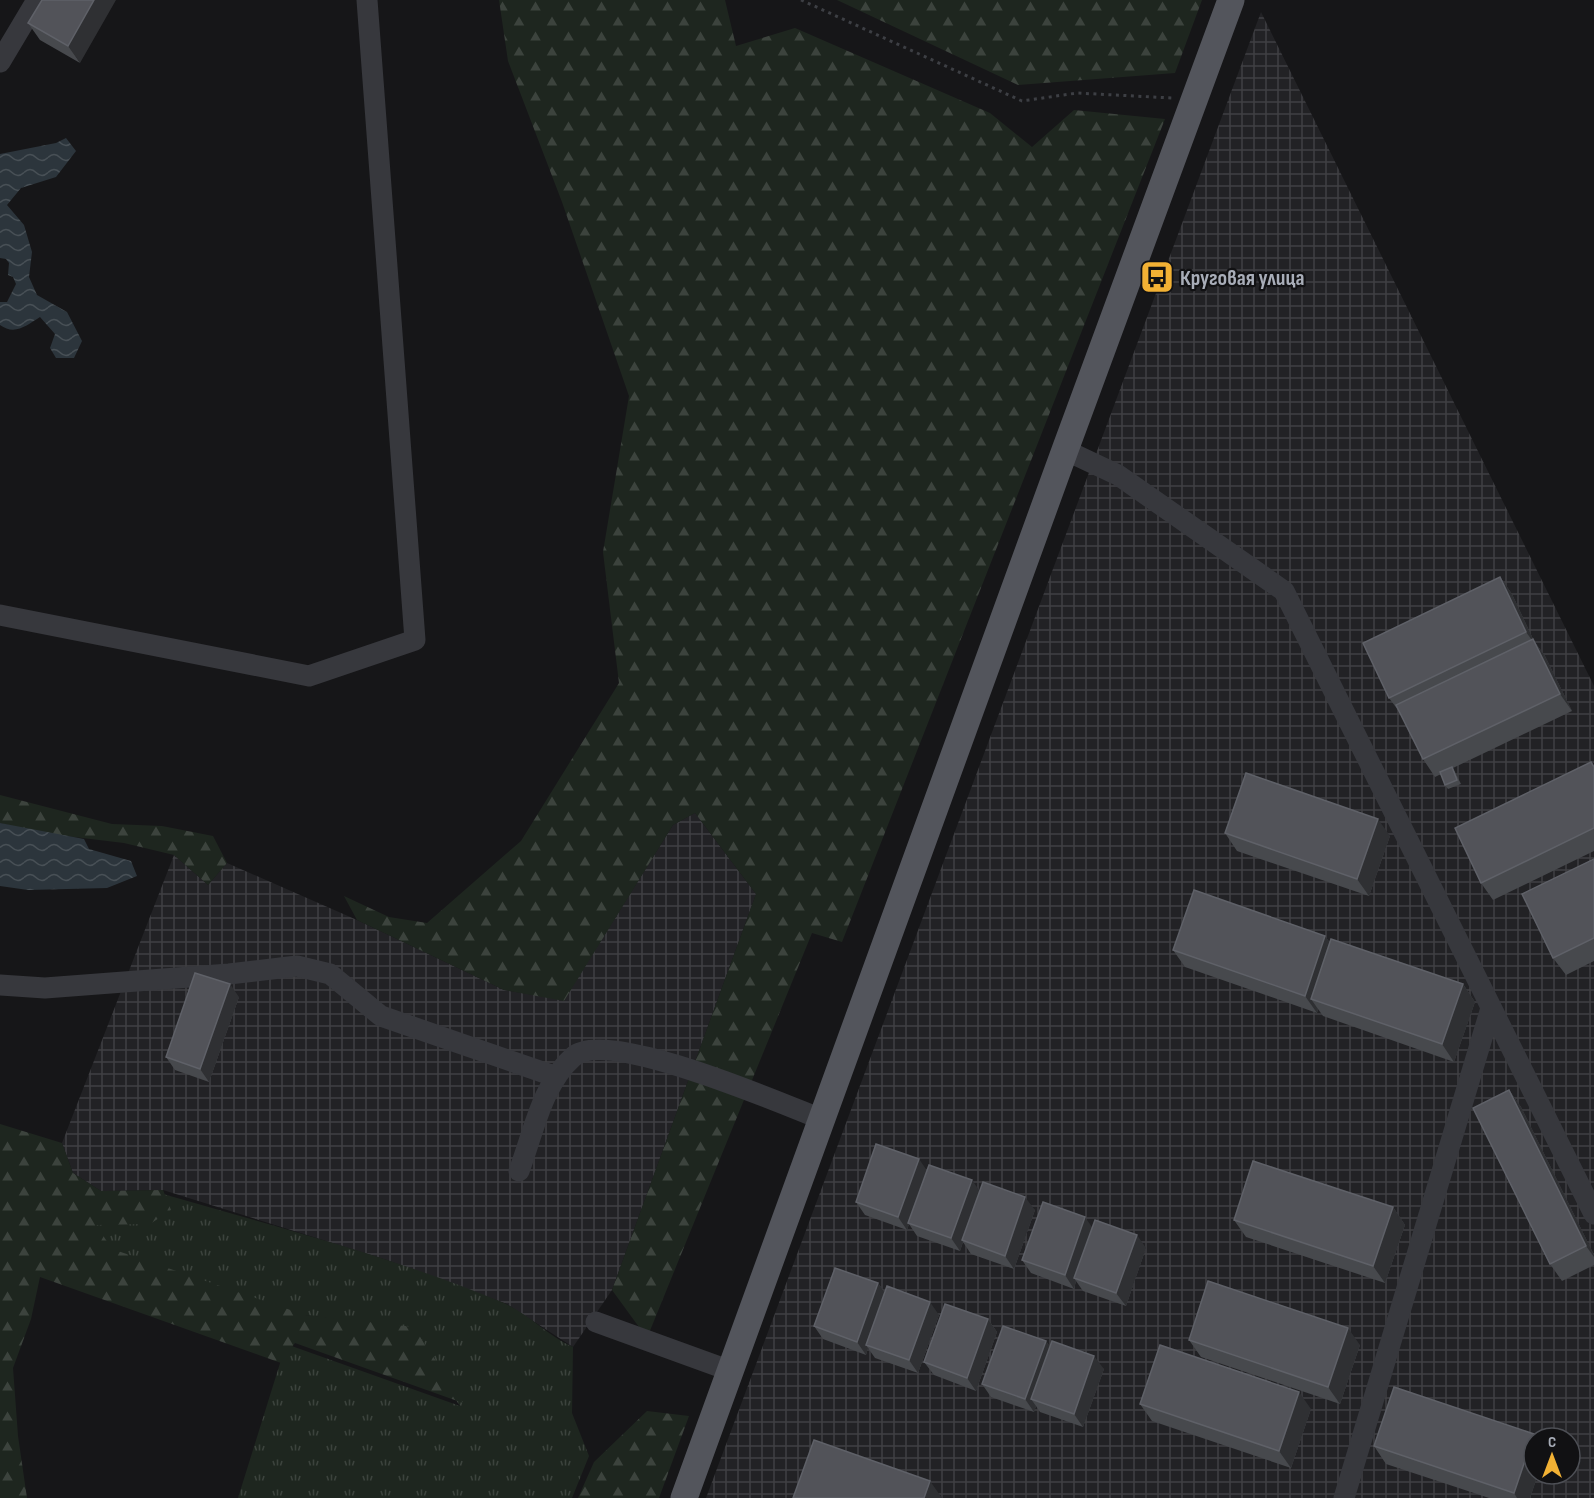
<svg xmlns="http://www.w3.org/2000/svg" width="1594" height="1498" font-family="'Sofia Sans Condensed',sans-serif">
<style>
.industrial{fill:url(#industrial-grid);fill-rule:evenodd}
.grass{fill:url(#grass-tufts)}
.forest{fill:url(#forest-firs)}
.water{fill:url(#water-waves)}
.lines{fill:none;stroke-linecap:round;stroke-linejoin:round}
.path{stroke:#3d3f44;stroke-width:3;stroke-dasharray:3 4.5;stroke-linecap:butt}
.minor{stroke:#37383d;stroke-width:21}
.major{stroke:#53555c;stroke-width:27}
.wall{fill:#47494d}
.shaded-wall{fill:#2f3033}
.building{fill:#525359;stroke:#5f6168;stroke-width:1.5}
.labels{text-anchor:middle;stroke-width:4.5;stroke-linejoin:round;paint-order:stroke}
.poi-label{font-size:22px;font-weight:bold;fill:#a8adb8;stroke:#111113;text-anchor:start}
</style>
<defs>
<pattern id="industrial-grid" width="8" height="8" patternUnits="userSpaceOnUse" patternTransform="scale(1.5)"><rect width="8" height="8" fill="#222225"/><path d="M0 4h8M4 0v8" fill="none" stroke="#3f3f43"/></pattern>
<pattern id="grass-tufts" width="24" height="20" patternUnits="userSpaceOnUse" patternTransform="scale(1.5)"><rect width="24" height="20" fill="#1e261f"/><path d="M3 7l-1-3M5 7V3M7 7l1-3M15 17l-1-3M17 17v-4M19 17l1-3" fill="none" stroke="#3c433d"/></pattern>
<pattern id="forest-firs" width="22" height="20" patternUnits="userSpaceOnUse" patternTransform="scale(1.5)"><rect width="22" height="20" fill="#1e261f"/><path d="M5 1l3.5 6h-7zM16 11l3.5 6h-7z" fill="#3c433d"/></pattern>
<pattern id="water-waves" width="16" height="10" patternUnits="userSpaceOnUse" patternTransform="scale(1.5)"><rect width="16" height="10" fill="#2c353c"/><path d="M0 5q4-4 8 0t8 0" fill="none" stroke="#485056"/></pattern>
</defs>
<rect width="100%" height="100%" fill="#161618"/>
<path class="industrial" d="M1261,12L1594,686V1498H706ZM1534,1438H1570V1474H1534Z
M695,813L756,894L612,1290L573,1347L507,1304L387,1260L163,1190L101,1191L73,1173L62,1143L174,855L208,885L227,863L357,920L504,990L564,1000L673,825Z"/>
<path class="grass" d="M156,1192C273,1226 392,1256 504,1303C529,1314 548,1336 573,1347L572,1413L589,1456L572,1498H238L286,1344L460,1406L406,1328L296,1314L107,1251L85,1225Z"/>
<path class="forest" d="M499,0H725L736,46L795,28L990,113L1032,147L1074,110L1165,119L842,942L812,933L647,1338L612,1290L756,894L695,813L673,825L564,1001L504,990L357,920L344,896L389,917L427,923L521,841L619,683L603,552L629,396L562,202L508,61Z
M837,0H1202L1175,73L1018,85Z
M0,795L112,824L162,826L213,836L227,863L208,885L174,855L124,843L41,833L0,823Z
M0,1124L62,1143L73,1173L101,1191L163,1190L171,1210L150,1224L96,1225L112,1249L305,1315L414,1327L463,1403L295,1343L281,1363L40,1277L31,1319L13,1368L18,1436L27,1498H0Z
M647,1411L689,1416L659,1498H578L594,1462Z"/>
<path class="water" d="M66,138L76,151L56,177L21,188L7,205L24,225L32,252L29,277L37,295L67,312L82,341L74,358H56L50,348L55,334L40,317C27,325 15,336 0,325V302H7L16,284L13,277L8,275L9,263L6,259L0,258V154L56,143Z
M0,823L84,839L89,849L131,861L137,876L107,888L28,890L0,886Z"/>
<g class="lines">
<path class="path" d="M801,0L1022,101L1077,93L1172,98"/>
<path class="minor" d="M0,62L37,0
M1065,450L1118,475L1284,591L1594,1214
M0,615L309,676L415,640L367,0
M0,985L45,988L229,974L297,966L330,974L381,1016L554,1076
M519,1171C533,1134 542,1084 573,1057C606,1027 780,1103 821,1119
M596,1322L731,1371
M1344,1498L1491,1008"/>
<path class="major" d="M684,1498L1065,450L1231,0"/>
</g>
<path class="wall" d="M42,0L80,63L40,40L28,23Z
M1500,577L1512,594L1534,641L1545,656L1572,711L1453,768L1461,784L1448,789L1445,785L1441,774L1435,777L1423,759L1401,714L1389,698Z
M1591,762L1594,766V851L1493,900L1481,883Z
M1225,833L1390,836L1369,896L1237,851Z
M1594,859V961L1566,975L1553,958Z
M1325,936L1330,943L1463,984L1475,1002L1454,1062L1323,1016L1318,1009L1317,1013L1185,967L1173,950Z
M239,997L209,1082L175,1070L166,1057Z
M1509,1090L1521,1107L1594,1255V1265L1562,1281L1550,1264Z
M980,1191L1035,1210L1014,1269L971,1254L963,1242L960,1251L917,1236L909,1224L907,1230L865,1215L856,1202Z
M1393,1207L1405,1225L1385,1283L1246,1237L1234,1220Z
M1092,1227L1146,1248L1126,1306L1083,1291L1076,1281L1074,1289L1031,1273L1022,1260Z
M878,1283L885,1293L939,1315L918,1373L875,1358L868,1348L866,1355L823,1339L814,1326Z
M988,1319L997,1332L976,1391L934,1375L924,1362Z
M1189,1340L1360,1345L1340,1404L1201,1357Z
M1046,1341L1050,1347L1104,1369L1083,1427L1040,1412L1036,1406L1034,1412L991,1397L982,1384Z
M1140,1404L1311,1409L1291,1468L1152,1421Z
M1374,1446L1534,1474H1538L1530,1498H1489L1386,1464Z"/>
<path class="shaded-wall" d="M94,0H116L80,63L68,46Z
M1500,577L1512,594L1534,641L1545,656L1572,711L1560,694L1537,647L1526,632Z
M1378,819L1390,836L1369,896L1357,879Z
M1325,936L1338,953L1311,999L1318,1009L1317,1013L1305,996Z
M230,984L239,997L209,1082L200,1069Z
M1463,984L1475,1002L1454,1062L1442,1044Z
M1509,1090L1521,1107L1594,1255V1257L1586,1246Z
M919,1159L928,1172L908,1223L909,1224L907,1230L898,1217Z
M972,1180L981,1193L962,1240L963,1242L960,1251L951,1238Z
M1025,1197L1035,1210L1014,1269L1005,1256Z
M1393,1207L1405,1225L1385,1283L1373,1266Z
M1085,1217L1094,1230L1074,1278L1076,1281L1074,1289L1065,1275Z
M1137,1235L1146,1248L1126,1306L1116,1293Z
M878,1283L887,1296L866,1345L868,1348L866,1355L857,1342Z
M930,1302L939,1315L918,1373L909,1360Z
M988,1319L997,1332L976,1391L967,1378Z
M1348,1328L1360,1345L1340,1404L1328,1387Z
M1046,1341L1055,1354L1031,1399L1036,1406L1034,1412L1025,1399Z
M1094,1356L1104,1369L1083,1427L1074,1414Z
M1299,1392L1311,1409L1291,1468L1279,1451Z
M1534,1434L1536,1438H1534V1474H1538L1530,1498H1517L1514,1493Z
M930,1481L942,1498H924Z"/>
<path class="building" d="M42,0H94L68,46L28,23Z
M1500,577L1526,632L1389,698L1363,643Z
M1533,639L1560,694L1423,759L1396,705Z
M1591,762L1594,767V828L1481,883L1455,828Z
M1452,767L1457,780L1445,785L1440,772Z
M1246,773L1378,819L1357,879L1225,833Z
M1594,859V938L1553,958L1522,894Z
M1194,890L1325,936L1305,996L1173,950Z
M1331,939L1463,984L1442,1044L1311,999Z
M195,973L230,984L200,1069L166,1057Z
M1509,1090L1586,1246L1550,1264L1473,1108Z
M876,1144L919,1159L898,1217L856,1202Z
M1253,1161L1393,1207L1373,1266L1234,1220Z
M929,1165L972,1180L951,1238L908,1223Z
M983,1182L1025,1197L1005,1256L962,1240Z
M1043,1202L1085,1217L1065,1275L1022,1260Z
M1095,1220L1137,1235L1116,1293L1074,1278Z
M835,1268L878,1283L857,1342L814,1326Z
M1208,1281L1348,1328L1328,1387L1189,1340Z
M887,1286L930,1302L909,1360L866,1345Z
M945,1304L988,1319L967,1378L924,1362Z
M1003,1326L1046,1341L1025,1399L982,1384Z
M1052,1341L1094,1356L1074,1414L1031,1399Z
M1160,1345L1299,1392L1279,1451L1140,1404Z
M1394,1387L1534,1434L1514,1493L1374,1446Z
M814,1440L930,1481L924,1498H793Z"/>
<defs>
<symbol id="bus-square" viewBox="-11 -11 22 22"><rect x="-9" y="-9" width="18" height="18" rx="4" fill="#f2b134" stroke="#111113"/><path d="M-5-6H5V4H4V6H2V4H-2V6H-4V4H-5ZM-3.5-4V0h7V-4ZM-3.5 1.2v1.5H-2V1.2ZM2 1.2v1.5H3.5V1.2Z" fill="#111"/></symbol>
</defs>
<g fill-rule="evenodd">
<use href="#bus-square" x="1138" y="258" width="38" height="38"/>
</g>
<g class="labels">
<g class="poi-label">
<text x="1180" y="285">Круговая улица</text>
</g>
</g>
<g transform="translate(1552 1456)"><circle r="28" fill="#111113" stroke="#4d4f55" stroke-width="1.5"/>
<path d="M0-4.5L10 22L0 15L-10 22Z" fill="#f2b134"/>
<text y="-9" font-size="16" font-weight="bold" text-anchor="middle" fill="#a8adb8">С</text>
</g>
</svg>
